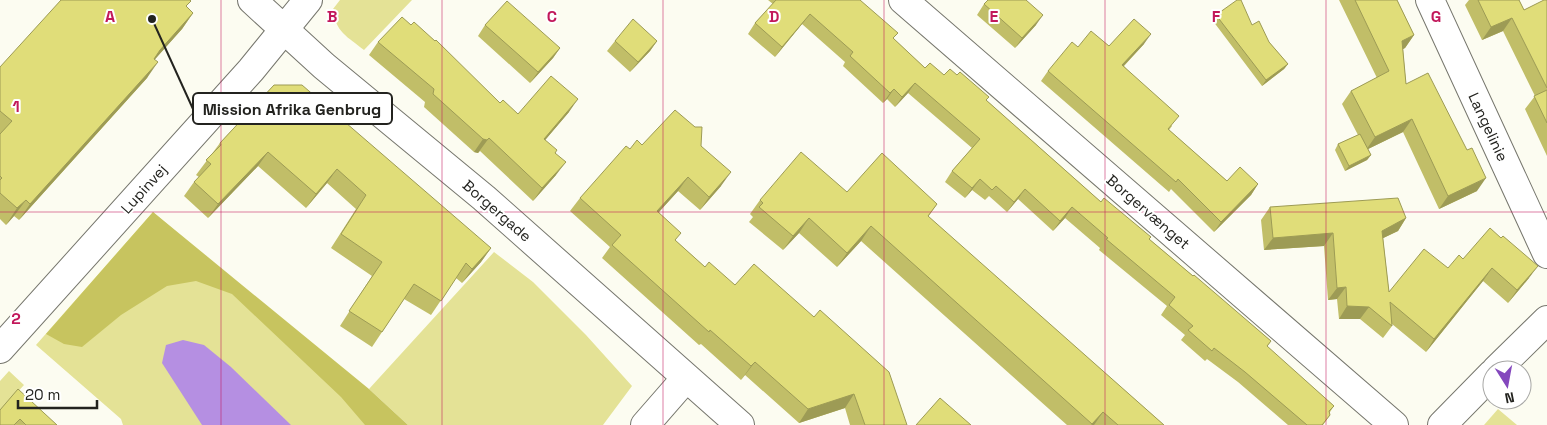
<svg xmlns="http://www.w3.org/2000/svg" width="1547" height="425" font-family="'Space Grotesk',sans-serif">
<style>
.green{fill:#e4e296}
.forest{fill:#c7c45f}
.water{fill:#b58fe2}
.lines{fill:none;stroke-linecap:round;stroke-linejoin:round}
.minor-casing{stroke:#76766d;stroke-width:30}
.minor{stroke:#fff;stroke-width:28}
.wall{fill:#c1be68}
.shaded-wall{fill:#9d9b55}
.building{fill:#e0dd79;stroke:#9d9b55}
.grid{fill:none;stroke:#c2185b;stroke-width:1;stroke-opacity:0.55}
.labels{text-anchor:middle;stroke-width:4;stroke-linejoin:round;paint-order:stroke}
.street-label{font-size:15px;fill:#23231f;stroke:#fff}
.grid-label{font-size:16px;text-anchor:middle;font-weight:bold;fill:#c2185b;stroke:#fff;stroke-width:4;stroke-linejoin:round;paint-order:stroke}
.leader{fill:none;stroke:#23231f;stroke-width:2}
.callout-dot{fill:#23231f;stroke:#fff;stroke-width:2}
.callout{fill:#fff;stroke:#23231f;stroke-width:2}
.callout-label{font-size:16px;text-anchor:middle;font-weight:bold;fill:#23231f}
</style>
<rect width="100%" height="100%" fill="#fcfcf1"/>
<path class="green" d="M340,0H412L364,50C348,37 335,32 333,9Z
M153,212L404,425H123L121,419L36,345Z
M494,252L533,282L586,335L632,386L603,425H408L369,389Z
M9,371L24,385L0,411V381Z
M1498,409L1517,425H1484Z"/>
<path class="forest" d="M153,212L369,389L408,425H365L341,397L232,294L196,281L167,286L121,315L82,347L64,344L46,334Z"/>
<path class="water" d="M183,340L204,345L231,367L291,425H202L162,363L166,345Z"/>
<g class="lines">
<defs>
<path id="minor" d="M252,0L324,66L484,198L740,425
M903,0L1394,425
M1430,0L1547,254
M0,349L251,70L308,0
M1496,370L1547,320
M645,425L686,378
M1442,425L1492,374"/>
</defs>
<use href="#minor" class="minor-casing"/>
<use href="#minor" class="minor"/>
</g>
<path class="wall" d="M768,0H860L894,39L925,68L944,75H957L989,97L986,100L1101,202L1149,239L1271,341L1267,347L1334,406L1330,412V415L1323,425H1288L1238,382L1207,359L1205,361L1181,340L1185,335L1161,315L1167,306L1099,250L1100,248L1065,218L1053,231L1018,199L1007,212L989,196L985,200L972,190L965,198L945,182L952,171L972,148L908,93L895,107L887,99L883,103L843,66L845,62L802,24L775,57L748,34L755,23L773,4Z
M1339,0H1397L1414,35L1405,48L1403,49L1406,84L1477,191L1439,209L1403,132L1368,149L1371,155L1367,160L1345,171L1335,150L1338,144L1358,135L1342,104L1351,91L1377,78Z
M1469,0H1519L1524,10L1547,0V156L1525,109L1535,96L1503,31L1482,40L1465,5Z
M984,4L1036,25L1015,48L977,15Z
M186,7L193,13L182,29L155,59L147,78L19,220L14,216L6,225L0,219V67Z
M1216,15L1269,42L1288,64L1284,69L1262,86L1213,21Z
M485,25L560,48L553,58L530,83L478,36Z
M615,41H657L650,51L630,72L607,51Z
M378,42L500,103L518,114L569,112L545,140L556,153V175L533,201L480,151L478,153L474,152L424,107L425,102L369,55Z
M1144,44L1124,66L1172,126L1169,130L1227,181L1258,184L1251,195L1214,232L1171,189L1169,192L1041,81L1048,71L1109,46Z
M274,85L491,248L481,262L462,283L456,278L431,315L404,299L372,347L340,326L372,276L331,248L356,209L327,183L306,208L258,166L208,218L184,196L194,182L199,177L196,175L220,143Z
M642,145L701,146L721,186L700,210L678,191L659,212L676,241L705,267L735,285L907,425H850L845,408L799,423L745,375L741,380L701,344L699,345L602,258L610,247L570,211L580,198L630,149Z
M847,192L937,204L928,217L1164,425H1067L861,241L837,267L799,233L783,250L749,222L753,217L750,214L760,200Z
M1270,207L1406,218L1398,231L1383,238L1389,292L1448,268L1463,259L1529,278L1508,303L1483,281L1426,352L1392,324V326L1383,338L1360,319H1339L1337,299L1328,300L1324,246L1264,250L1261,220Z
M0,410L57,425H0Z"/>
<path class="shaded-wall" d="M193,13L182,29L149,66L160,50Z
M810,14L802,24L775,57L782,47Z
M1043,15L1036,25L1015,48L1022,38Z
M1512,18L1503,31L1482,40L1491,27Z
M1151,34L1144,44L1115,75L1122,65Z
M1414,35L1405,48L1393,54L1402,41Z
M657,41L650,51L630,72L638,62Z
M560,48L553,58L530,83L538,72Z
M158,62L147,78L19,220L30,204Z
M1288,64L1284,69L1262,86L1266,80Z
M915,83L908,93L895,107L902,97Z
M894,89L887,99L883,103L890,93Z
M578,99L569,112L535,152L544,139Z
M1412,119L1403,132L1366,150L1375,137Z
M489,138L478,153L474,152L483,139Z
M268,152L258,166L208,218L218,204Z
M1371,155L1367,160L1345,171L1349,166Z
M566,162L556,175L533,201L542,188Z
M337,169L327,183L306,208L316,194Z
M731,172L721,186L700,210L709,197Z
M688,177L678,191L648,224L657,211Z
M1486,178L1477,191L1439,209L1448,196Z
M980,179L972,190L965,198L972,188Z
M1258,184L1251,195L1214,232L1221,222Z
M1025,189L1018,199L1007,212L1014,202Z
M26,200L14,216L6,225L17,208Z
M1072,207L1065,218L1053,231L1060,221Z
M809,218L799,233L783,250L793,236Z
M1406,218L1398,231L1373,243L1382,231Z
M871,226L861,241L837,267L847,253Z
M1333,233L1324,246L1264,250L1273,238Z
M491,248L481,262L462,283L472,269Z
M1538,266L1529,278L1508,303L1517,290Z
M1492,268L1483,281L1426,352L1434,339Z
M1346,287L1337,299L1328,300L1337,288Z
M1347,306L1369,307L1360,319H1339Z
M755,362L745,375L741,380L751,366Z
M854,394L845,408L799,423L808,409Z
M1103,412L1094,425H1091L1092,424Z"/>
<path class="building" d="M61,0H190L191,1L186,6L193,13L160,50L154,59L158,62L30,204L26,200L17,208L0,193V180L2,178L0,176V134L12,121L0,111V67Z
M776,0H860L898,33L893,38L925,68L930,63L944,75L950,69L957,75L960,72L989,97L986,100L1101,202L1104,198L1151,237L1149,239L1193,276L1194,275L1271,341L1267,346L1334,406L1329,411L1330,415L1322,425H1307L1245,372L1214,348L1212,351L1188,330L1193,326L1169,305L1175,297L1106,239L1108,238L1072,207L1060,221L1025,189L1014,202L996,186L992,190L980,179L972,188L952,171L980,139L915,83L902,97L894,89L890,93L850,56L853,52L810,14L782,47L755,23Z
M988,0H1026L1043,15L1022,38L984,4Z
M1237,0H1241L1252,25L1259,21L1269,42L1288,64L1266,80L1216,15Z
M1355,0H1397L1414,35L1402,41L1406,84L1428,73L1467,150L1472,148L1486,178L1448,196L1412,119L1375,137L1351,91L1389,71Z
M1478,0H1519L1524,10L1544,0H1547V88L1512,18L1491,27Z
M507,1L560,48L538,72L485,25Z
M402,17L411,25L414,22L435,41L436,40L500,103L503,100L518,114L551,76L578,99L544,139L557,150L555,153L566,162L542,188L489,138L487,140L483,139L433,94L434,89L378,42Z
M633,19L657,41L638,62L615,41Z
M1134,19L1151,34L1122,65L1179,116L1168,129L1227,181L1240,167L1258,184L1221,222L1178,179L1176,182L1048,71L1072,42L1078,47L1091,31L1109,46Z
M274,85H302L491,248L472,269L466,263L441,301L414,284L382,332L349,311L382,262L341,234L366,195L337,169L316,194L268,152L218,204L194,182L211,164L206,160L221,145L220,143Z
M1547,90V123L1534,96Z
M675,110L695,127H702L701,146L731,172L709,197L688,177L657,211L681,233L675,240L705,267L709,262L735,285L754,264L814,317L820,310L889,372L907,425H865L854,394L808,409L755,362L751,366L710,330L709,332L612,245L621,235L580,198L626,146L630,149L637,140L642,145Z
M1360,134L1371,155L1349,166L1338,144Z
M801,152L847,192L882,153L937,204L928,216L1164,425H1118L1103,412L1092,424L871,226L847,253L809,218L793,236L759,207L763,203L760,200Z
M1398,198L1406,218L1382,231L1389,292L1424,249L1448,268L1459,255L1463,259L1490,228L1501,238L1503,236L1538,266L1517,290L1492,268L1434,339L1390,302L1392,326L1369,307L1347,306L1346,287L1337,288L1333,233L1273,238L1270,207Z
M18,389L57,425H26L20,419L14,425H0V410Z
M940,398L971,425H916Z"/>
<path class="grid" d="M221,0V425M442,0V425M663,0V425M884,0V425M1105,0V425M1326,0V425M0,212H1547"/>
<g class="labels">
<g class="street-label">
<text transform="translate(1488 127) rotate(65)" y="5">Langelinie</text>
<text transform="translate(144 189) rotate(-48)" y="5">Lupinvej</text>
<text transform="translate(497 211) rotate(41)" y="5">Borgergade</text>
<text transform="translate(1148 212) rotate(41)" y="5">Borgervænget</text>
</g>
</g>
<g class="grid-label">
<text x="110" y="22">A</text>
<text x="332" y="22">B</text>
<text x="552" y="22">C</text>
<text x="774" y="22">D</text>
<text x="994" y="22">E</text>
<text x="1216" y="22">F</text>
<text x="1436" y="22">G</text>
<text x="16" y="112">1</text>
<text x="16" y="324">2</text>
</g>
<path class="leader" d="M152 19L193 109"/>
<circle class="callout-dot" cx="152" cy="19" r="5"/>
<rect class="callout" x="193" y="93" width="199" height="31" rx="5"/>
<g class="callout-label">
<text x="292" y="115">Mission Afrika Genbrug</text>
</g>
<g transform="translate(1507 385) rotate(169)"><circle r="24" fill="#ffffff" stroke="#a7a7a5"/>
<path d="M0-4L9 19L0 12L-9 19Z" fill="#8448bd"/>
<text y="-8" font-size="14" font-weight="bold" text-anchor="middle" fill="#23231f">N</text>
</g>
<path d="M18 400v8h79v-8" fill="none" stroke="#23231f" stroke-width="2.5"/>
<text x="25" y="400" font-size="15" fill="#23231f" stroke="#ffffff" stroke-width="4" paint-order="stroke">20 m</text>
</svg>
